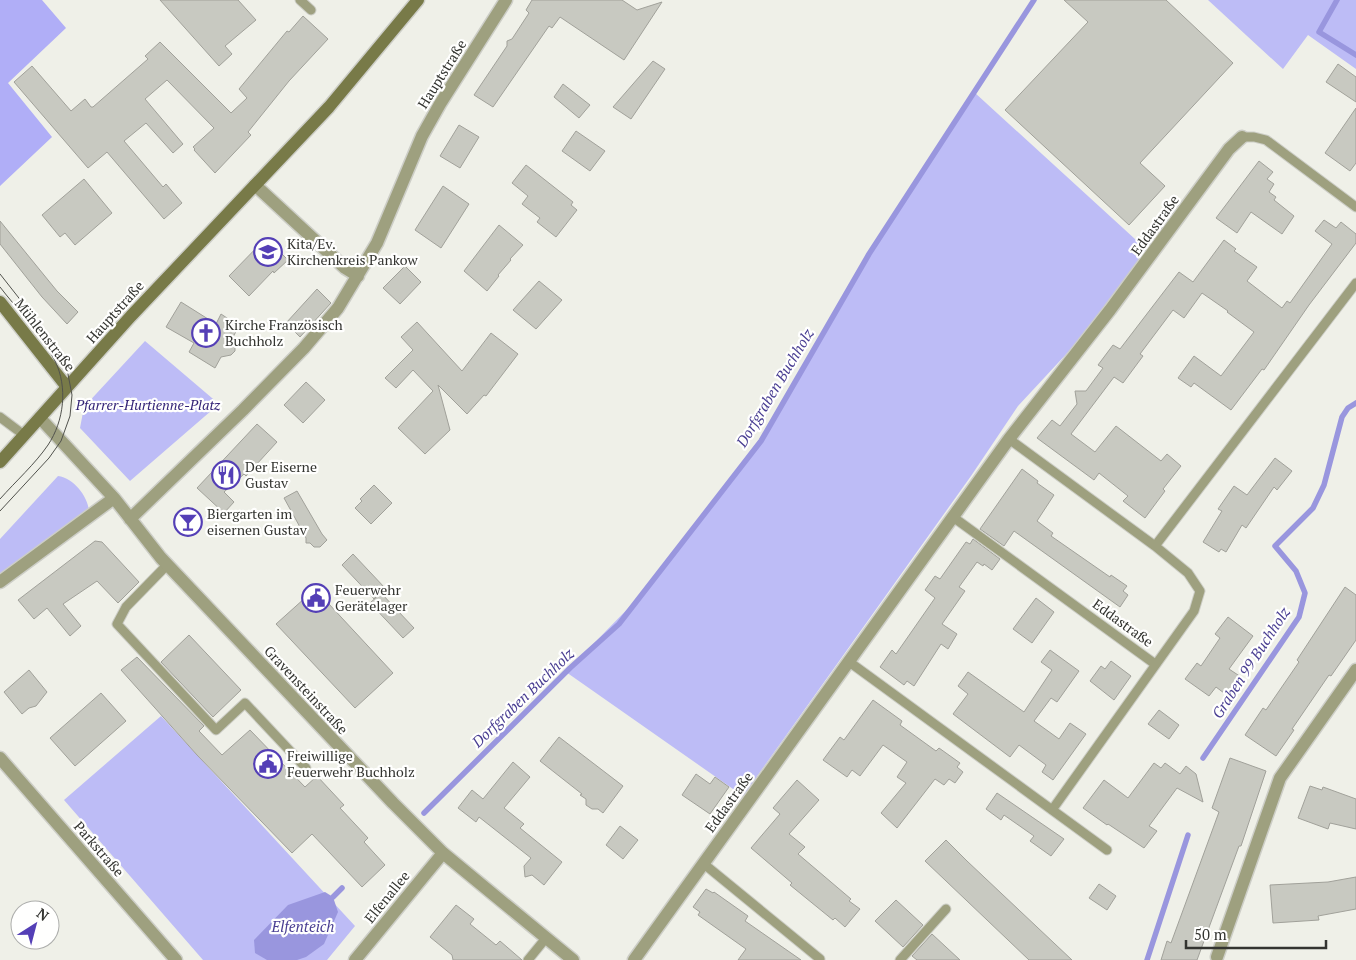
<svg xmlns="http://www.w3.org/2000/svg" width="1356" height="960" font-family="'PT Serif',serif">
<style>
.green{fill:#bdbcf6}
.forest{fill:#b0aef7}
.water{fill:#9996de}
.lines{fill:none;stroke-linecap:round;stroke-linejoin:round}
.stream{stroke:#9996de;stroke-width:5.5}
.building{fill:#c8c9c1;stroke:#a1a19a}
.lane-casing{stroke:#cdcec7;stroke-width:11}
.street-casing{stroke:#cdcec7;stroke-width:15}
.secondary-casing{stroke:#cdcec7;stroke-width:15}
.lane{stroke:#9ea07f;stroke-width:9}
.street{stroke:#9ea07f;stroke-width:12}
.secondary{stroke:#787a48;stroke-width:12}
.tram{stroke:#51524d;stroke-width:1}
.labels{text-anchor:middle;stroke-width:4.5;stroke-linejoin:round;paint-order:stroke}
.street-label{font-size:14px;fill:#333430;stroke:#fffffe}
.poi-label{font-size:14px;fill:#333430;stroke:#fffffe;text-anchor:start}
.park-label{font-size:14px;font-style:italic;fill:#342477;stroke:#fffffe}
.water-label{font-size:15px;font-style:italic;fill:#493e92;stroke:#fffffe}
</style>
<rect width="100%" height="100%" fill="#eff0e8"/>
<path class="green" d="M1208,0H1356V69L1308,35L1283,69Z
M974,92L1147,250L1097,321L1018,406L971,476L743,796L566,672L642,594L768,428L869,254Z
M145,341L219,404L130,481L80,428L84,407Z
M58,476C74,478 87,496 89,510L0,574V539Z
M161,716L355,926L327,960H203L64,800Z"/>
<path class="forest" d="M0,0H42L66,28L8,83L52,137L0,186Z"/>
<path class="water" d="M325,892L333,897L338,912L324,944L306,957L297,960H267L255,953L254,940L288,905Z"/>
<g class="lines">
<path class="stream" d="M1337,0L1319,32L1356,55
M1203,758L1299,617L1305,593L1296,571L1275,546L1313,508L1324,485L1342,417L1348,408L1356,403
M424,813L570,668L619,624L761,441L869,254L1034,0
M333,897L342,888
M1147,960L1188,835"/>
</g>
<path class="building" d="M160,0H238L256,20L225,46L232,54L219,66Z
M532,0H622L637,10L662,2L624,60L560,17L552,28L549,26L493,107L474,95L507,46V41L512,39L529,13L526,10Z
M1064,0H1166L1233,63L1140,163L1165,186L1129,225L1005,110L1088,22Z
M303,16L328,39L289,81L248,132L251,135L215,173L194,150L195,149L193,147L214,128L167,80L145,99L183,144L173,153L146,123L124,141L163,187L166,184L182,203L164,219L107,152L88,168L14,82L32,66L71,111L85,99L91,107H93L148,59L145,56L160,42L231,113L247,98L239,89L287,31L289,32Z
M653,61L665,69L631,119L613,107Z
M1338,64L1356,77V102L1326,82Z
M563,84L590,105L579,118L554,97Z
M1356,108V163L1350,171L1325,153Z
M459,125L479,137L460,168L440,156Z
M576,131L605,151L590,171L562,151Z
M1259,161L1273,172L1267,179L1274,184L1269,192L1276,197L1274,200L1294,216L1282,234L1251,212L1237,233L1216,218Z
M526,165L573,202L571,205L577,210L556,237L537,222L540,218L522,204L528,196L512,183Z
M84,179L112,213L75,245L65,233L60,237L42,215Z
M443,186L469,204L441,248L415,230Z
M1324,220L1336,228L1341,222L1356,234V243L1309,305L1264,370L1262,369L1231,410L1194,383L1191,387L1178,378L1194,356L1221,376L1254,332L1227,312L1228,311L1202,293L1184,318L1173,310L1140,354L1143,356L1123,383L1114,377L1071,434L1095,452L1116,426L1161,461L1167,454L1181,466L1163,489L1165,491L1145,518L1123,501L1128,496L1099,473L1094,480L1037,438L1052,420L1060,426L1077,404L1075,391H1086L1103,368L1098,365L1113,345L1120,349L1179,272L1193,282L1224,240L1236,249L1234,251L1257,267L1247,281L1282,308L1287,301L1290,303L1332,244L1315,231Z
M0,221L57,291L78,312L67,324L42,297L0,244Z
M499,225L523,245L510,259L511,260L498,275L499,276L487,291L464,271Z
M266,238L288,260L274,273L273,271L249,296L229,276Z
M405,266L421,282L400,304L383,288Z
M539,281L562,300L536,329L513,310Z
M317,289L331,303L300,337L286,323Z
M181,302L216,324L221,314L239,326L233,337L235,345V351L231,355L221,357L215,368L189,352L194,343L166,327Z
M417,322L462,371L491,333L518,354L486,396L484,395L467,414L438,385L450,430L425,454L398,428L433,391L413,370L396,388L385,378L413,350L401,337Z
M306,382L325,400L303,423L284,405Z
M257,424L277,442L246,476L244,474L224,492L234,502L224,513L197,488Z
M1275,458L1292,471L1277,490L1274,487L1246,528L1242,525L1226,552L1221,549L1219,552L1203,542L1222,511L1218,509L1234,486L1247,495Z
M1022,469L1038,481L1037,483L1054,495L1037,521L1053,533L1051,536L1110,577L1111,575L1127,586L1123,591L1128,595L1120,607L1014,531L1004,546L980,529Z
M374,485L392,503L371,524L355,508L362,501L360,499Z
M297,491L322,534L327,540L320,547H314L310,543H306V538L284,498Z
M973,539L1000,559L992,570L984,564L983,566L977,562L959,587L965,591L942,624L957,634L948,649L941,644L914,686L907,681L904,685L880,667L892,650L896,654L935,598L925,590L935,576L940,579L966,542L970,544Z
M95,541L102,542L139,582L118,603L97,581L63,604L81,626L70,636L47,608L34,619L18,600Z
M353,554L385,588L374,599L342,565Z
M1345,587L1356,595V640L1331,676L1329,675L1292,729L1294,730L1276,756L1245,735L1263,708L1266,710L1299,662L1297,660Z
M315,589L393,673L355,708L276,624Z
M381,593L414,628L403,638L370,603Z
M1036,598L1054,612L1032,643L1013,629Z
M1228,617L1253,636L1229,669L1241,677L1238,682L1242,685L1232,699L1216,687L1209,696L1185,679L1197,663L1201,666L1220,638L1215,634Z
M189,635L241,690L213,717L161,662Z
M1050,650L1079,671L1057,702L1051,698L1034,721L1059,739L1070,723L1086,734L1053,780L1042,772L1046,765L1019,745L1010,757L953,714L968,694L958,686L968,672L1024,712L1052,670L1041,662Z
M137,657L204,726L199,731L222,755L250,730L305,787L317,776L344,805L340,808L368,838L364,842L385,865L362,887L312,834L292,853L197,755L121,670Z
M1111,661L1131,676L1114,700L1090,681L1101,666L1105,669Z
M29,670L47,692L36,706L29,708L22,714L4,692Z
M101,693L126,721L75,766L50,738Z
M873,700L902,721L900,725L936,751L939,748L960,763L957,767L963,772L955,783L949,779L944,785L935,779L897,828L881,813L906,783L897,777L907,762L883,745L860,776L852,770L847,777L823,760L840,737L844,740Z
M1159,710L1179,725L1169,739L1148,724Z
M559,737L623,786L603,813L598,809H592L586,805V799L580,795L582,794L540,761Z
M1230,758L1266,771L1241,846H1239L1197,960H1161L1167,941L1171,943L1219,812L1212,808Z
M513,762L530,777L504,808L524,824L520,828L562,862L544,885L532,875L525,877L524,866L531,858L479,817L476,822L458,808L472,790L483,799Z
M1154,763L1161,768L1165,763L1180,774L1186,766L1196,774L1203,802L1177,788L1149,826L1157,831L1144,848L1108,824L1107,825L1083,808L1104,780L1128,798Z
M696,774L710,784L715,777L729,787L710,814L682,795Z
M797,780L819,800L789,834L805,847L798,854L851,899L849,901L860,909L845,927L835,918L833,920L790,885L792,883L751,848L780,814L773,808Z
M1310,786L1322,790L1323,787L1356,799V829L1330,823L1328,829L1298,818Z
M997,793L1064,839L1051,856L1030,841L1034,836L1004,815L1001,820L986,809Z
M620,826L638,840L623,859L606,845Z
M946,840L967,861L1072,960H1029L925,861Z
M1356,877V909L1318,916L1319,920L1273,923L1270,885L1328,882Z
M1099,884L1116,896L1107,910L1089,898Z
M706,889L713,893L714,892L748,916L745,921L801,960H738L746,949L698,915L700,912L693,907Z
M896,900L923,925L903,947L875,921Z
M456,905L474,919L470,924L496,945L500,941L522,960H453L452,955L430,937Z
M932,934L960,960H917L912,956Z"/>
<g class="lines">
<defs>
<path id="lane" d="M300,0L311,10
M1242,137H1254L1266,140L1356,207
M0,417L24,435
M1009,439L1155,546L1188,573L1200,591L1194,611L1052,810
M953,517L1155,664
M1155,546L1356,283
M167,565L126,607L117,624L216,730L245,703L306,768
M848,661L1107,850
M704,864L820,959
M528,960L546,938
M900,960L946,909"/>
<path id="street" d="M255,185L345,268L358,276
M40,418L114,498L161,558L393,803L443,853L573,960
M130,519L243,410L304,348L338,308L377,243L422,136L440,104L506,0
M0,582L114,498
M0,758L176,960
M1217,957L1280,778L1356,670
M355,960L443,853
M634,960L1009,439L1110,310L1229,149L1242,137"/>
<path id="secondary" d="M0,302L67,387
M0,462L131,316L329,107L418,0"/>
</defs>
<use href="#lane" class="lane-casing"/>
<use href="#street" class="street-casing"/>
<use href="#secondary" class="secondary-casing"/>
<use href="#lane" class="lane"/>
<use href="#street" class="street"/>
<use href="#secondary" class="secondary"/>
<path class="tram" d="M0,274L59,349L67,369L72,395L70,416L61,441L49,458L0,511
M0,287C16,308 44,337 55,361C68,387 64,421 48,445C35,464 16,481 0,499"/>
</g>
<defs>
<symbol id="school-ring" viewBox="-11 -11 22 22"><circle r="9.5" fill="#fffffe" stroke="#543fb6" stroke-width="1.5"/><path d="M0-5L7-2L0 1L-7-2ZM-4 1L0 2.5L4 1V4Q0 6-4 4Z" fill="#543fb6"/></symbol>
<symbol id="church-ring" viewBox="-11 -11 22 22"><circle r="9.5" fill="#fffffe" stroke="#543fb6" stroke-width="1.5"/><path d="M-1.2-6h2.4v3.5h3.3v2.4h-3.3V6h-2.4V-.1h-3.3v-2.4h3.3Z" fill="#543fb6"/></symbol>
<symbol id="restaurant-ring" viewBox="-11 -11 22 22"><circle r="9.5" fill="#fffffe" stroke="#543fb6" stroke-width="1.5"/><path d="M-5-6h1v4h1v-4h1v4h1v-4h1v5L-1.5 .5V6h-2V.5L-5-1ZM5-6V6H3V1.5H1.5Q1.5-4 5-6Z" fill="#543fb6"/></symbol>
<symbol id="bar-ring" viewBox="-11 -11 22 22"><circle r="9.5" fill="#fffffe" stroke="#543fb6" stroke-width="1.5"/><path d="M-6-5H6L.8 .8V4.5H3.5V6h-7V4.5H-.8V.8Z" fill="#543fb6"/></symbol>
<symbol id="civic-ring" viewBox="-11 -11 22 22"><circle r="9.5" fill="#fffffe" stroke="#543fb6" stroke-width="1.5"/><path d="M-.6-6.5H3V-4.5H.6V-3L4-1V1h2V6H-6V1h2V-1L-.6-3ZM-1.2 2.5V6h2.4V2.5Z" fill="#543fb6"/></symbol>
</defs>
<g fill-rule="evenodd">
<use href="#school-ring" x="252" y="236" width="32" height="32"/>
<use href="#church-ring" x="190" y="317" width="32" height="32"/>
<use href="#restaurant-ring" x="210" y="459" width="32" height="32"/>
<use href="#bar-ring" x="172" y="506" width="32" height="32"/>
<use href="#civic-ring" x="300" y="582" width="32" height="32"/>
<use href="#civic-ring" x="252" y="748" width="32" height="32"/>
</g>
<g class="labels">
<g class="street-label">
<text transform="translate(442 74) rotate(-58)" y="5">Hauptstraße</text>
<text transform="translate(1155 225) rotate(-54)" y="5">Eddastraße</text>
<text transform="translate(115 312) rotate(-48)" y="5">Hauptstraße</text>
<text transform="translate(45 335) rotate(52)" y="5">Mühlenstraße</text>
<text transform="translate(1123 623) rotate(36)" y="5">Eddastraße</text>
<text transform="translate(306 690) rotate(47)" y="5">Gravensteinstraße</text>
<text transform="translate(729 802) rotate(-54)" y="5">Eddastraße</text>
<text transform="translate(99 849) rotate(49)" y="5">Parkstraße</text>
<text transform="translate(387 897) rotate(-51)" y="5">Elfenallee</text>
</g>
<g class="poi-label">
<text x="287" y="249">Kita/Ev.<tspan x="287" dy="16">Kirchenkreis Pankow</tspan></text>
<text x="225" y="330">Kirche Französisch<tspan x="225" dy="16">Buchholz</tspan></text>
<text x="245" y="472">Der Eiserne<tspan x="245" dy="16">Gustav</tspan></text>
<text x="207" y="519">Biergarten im<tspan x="207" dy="16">eisernen Gustav</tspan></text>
<text x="335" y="595">Feuerwehr<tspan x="335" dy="16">Gerätelager</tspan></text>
<text x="287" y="761">Freiwillige<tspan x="287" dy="16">Feuerwehr Buchholz</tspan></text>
</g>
<g class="park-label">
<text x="148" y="410">Pfarrer-Hurtienne-Platz</text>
</g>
<g class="water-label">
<text transform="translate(775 388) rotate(-59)" y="5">Dorfgraben Buchholz</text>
<text transform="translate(1251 663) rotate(-57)" y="5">Graben 99 Buchholz</text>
<text transform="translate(523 698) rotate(-44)" y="5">Dorfgraben Buchholz</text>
<text x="303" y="932">Elfenteich</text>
</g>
</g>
<g transform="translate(35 925) rotate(36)"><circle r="24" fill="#fffffe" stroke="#adaeac"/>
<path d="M0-4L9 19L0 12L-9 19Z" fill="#543fb6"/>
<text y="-8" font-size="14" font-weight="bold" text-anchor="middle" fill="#333430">N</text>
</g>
<path d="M1186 940v8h140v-8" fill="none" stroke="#333430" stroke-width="2.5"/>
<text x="1194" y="940" font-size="15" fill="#333430" stroke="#fffffe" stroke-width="4" paint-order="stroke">50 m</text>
</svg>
